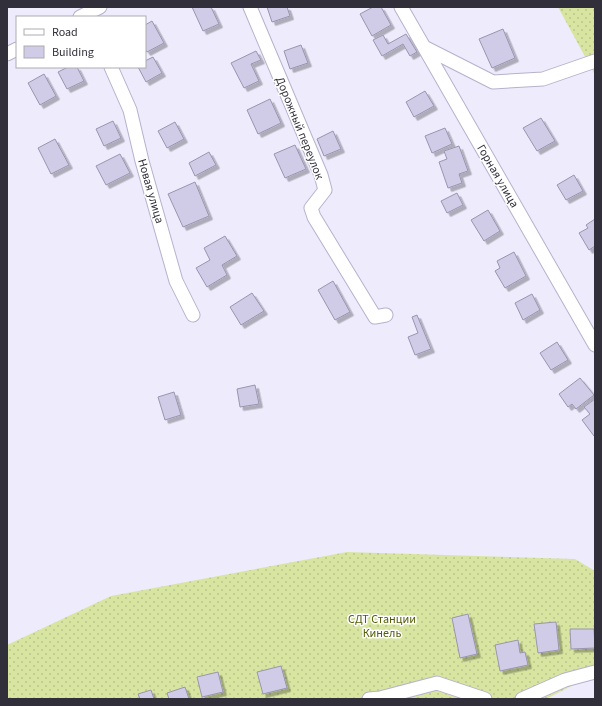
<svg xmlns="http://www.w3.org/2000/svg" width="602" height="706" font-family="'Source Sans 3',sans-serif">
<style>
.garden{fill:url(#garden-dots)}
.building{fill:#d0cbe7;stroke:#9995af;filter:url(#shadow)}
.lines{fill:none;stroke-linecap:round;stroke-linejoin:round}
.street-casing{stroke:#b6b2cd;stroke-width:15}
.street{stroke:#fff;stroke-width:13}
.labels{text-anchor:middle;stroke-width:3;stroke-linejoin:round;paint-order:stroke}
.street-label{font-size:12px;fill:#312f3a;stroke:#fff}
.park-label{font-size:12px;fill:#535d06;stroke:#fff}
</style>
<defs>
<pattern id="garden-dots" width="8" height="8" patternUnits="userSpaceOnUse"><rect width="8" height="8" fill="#d8e5a1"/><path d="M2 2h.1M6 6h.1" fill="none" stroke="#bac58b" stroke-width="1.8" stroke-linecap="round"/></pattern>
<filter id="shadow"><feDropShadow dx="3.5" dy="3.5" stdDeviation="0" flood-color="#0004"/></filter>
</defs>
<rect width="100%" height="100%" fill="#edebfc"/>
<path class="garden" d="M558,7H595V75Z
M347,552L575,559L595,571V674L548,698V699H7V645L111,596Z"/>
<path class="building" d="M192,7H211L219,24L203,31Z
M267,7H287L290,16L272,22Z
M373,7H381L391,25L372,36L360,14Z
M152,21L164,43L147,52L145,49V25Z
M503,29L515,58L492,68L479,39Z
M406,34L417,52L410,56L403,44L382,56L373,40L383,35L388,44Z
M301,45L308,63L290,69L284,51Z
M256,51L261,60L251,64L259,81L244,88L231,63Z
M153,57L162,73L146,82L138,67H145V61Z
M68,67H77L84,81L67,89L58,72Z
M44,74L56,96L40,105L28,83Z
M425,91L434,106L414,117L406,102Z
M270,99L281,123L258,134L247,110Z
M541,118L555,141L537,151L523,128Z
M113,121L121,138L104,146L96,129Z
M175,122L184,139L167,148L158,131Z
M445,128L452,144L432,153L425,136Z
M333,131L341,149L324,156L317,139Z
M55,139L69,165L51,174L38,148Z
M295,145L306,169L285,178L274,154Z
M459,146L468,171L459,174L462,183L448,188L439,162L447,159L444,151Z
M209,152L216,165L195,176L189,163Z
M120,154L130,173L106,185L96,166Z
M574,175L583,191L566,200L557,185Z
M195,182L209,216L183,227L168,194Z
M457,193L463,205L447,213L441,201Z
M488,210L500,231L484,241L471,220Z
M595,219V246L589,250L579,233L588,228L586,225Z
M225,236L237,256L222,265L227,275L207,287L196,268L210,260L204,248Z
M514,252L526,276L505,288L495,271L500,268L497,261Z
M333,281L350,312L335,320L318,290Z
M252,293L264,311L241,325L230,307Z
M532,294L540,310L523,320L515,303Z
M417,315L431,349L415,355L408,337L418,333L412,317Z
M557,342L568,360L551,370L540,353Z
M580,378L594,395L576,409L572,404L568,407L559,394Z
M255,385L259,404L240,407L237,389Z
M174,392L181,415L165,420L158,397Z
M595,399V435L594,436L582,420L590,414L584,407Z
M468,614L477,654L460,658L452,618Z
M556,622L559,650L538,653L534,624Z
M570,629H594L595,648L571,649Z
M518,640L520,653L525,652L528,665L500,671L495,645Z
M281,666L287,688L263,694L257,672Z
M218,672L223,692L202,697L197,677Z
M185,687L189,699H169L167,693Z
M151,690L154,699H140L138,694Z"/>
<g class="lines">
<defs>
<path id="street" d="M250,7L321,175L325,190L311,208L314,217L375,317L386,315
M401,7L595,345
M80,17L100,7
M424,47L493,82L543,79L595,61
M7,54L17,49
M111,67L130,110L142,161L176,281L193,315
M369,699L380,698L437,683L485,699
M522,699L565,680L595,672"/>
</defs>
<use href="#street" class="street-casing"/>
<use href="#street" class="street"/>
</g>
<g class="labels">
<g class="street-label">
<text transform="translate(300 128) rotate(68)" y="4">Дорожный переулок</text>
<text transform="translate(498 176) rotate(60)" y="4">Горная улица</text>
<text transform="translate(151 191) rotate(74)" y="4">Новая улица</text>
</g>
<g class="park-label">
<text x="382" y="623">СДТ Станции<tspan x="382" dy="14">Кинель</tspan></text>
</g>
</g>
<rect width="602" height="706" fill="none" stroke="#312f3a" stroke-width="16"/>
<rect x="16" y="16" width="130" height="52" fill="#ffffff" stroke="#adacb0"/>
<rect x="24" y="29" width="20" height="6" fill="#ffffff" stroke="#adacb0"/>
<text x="52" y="36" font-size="12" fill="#312f3a">Road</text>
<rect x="24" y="46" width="20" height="12" fill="#d0cbe7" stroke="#adacb0"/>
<text x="52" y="56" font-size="12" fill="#312f3a">Building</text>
</svg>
